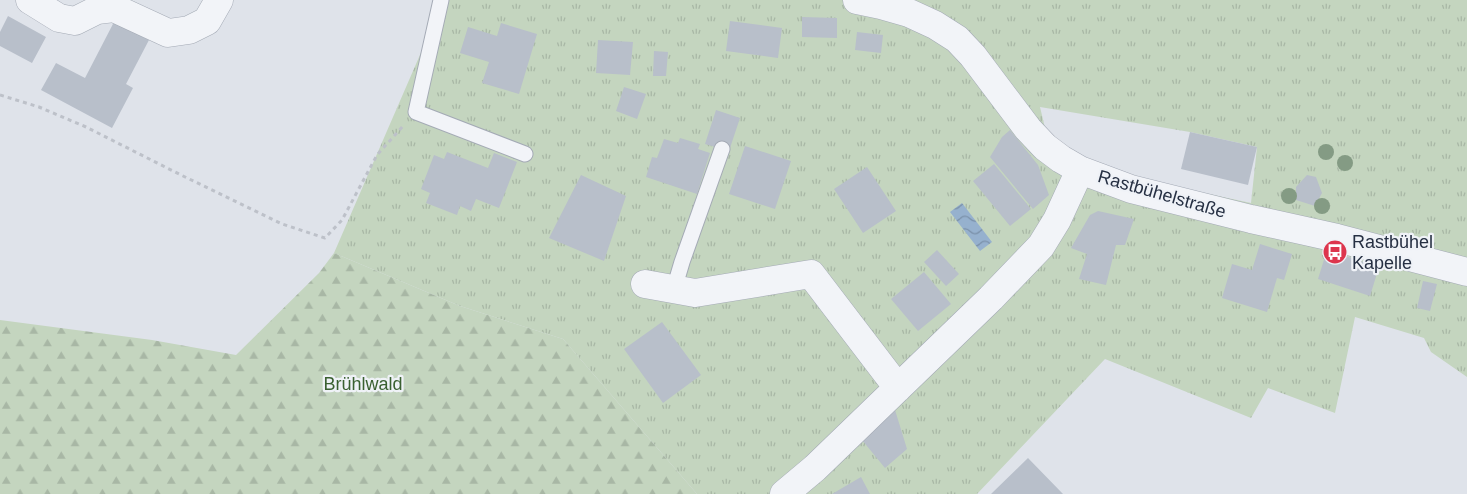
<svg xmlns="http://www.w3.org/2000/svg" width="1467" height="494" font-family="Helvetica,sans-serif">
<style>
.grass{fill:url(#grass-tufts);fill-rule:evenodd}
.forest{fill:url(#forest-firs)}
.water{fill:url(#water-waves)}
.building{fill:#b8bfca}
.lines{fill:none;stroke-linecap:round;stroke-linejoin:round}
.service-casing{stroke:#a4aab5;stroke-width:17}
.minor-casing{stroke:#a4aab5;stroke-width:29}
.path{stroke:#bdc1c9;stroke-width:3;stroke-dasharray:4 4;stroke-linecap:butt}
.service{stroke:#f2f4f8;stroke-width:15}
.minor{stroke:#f2f4f8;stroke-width:28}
.tree{fill:#849b84}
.labels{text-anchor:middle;stroke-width:4.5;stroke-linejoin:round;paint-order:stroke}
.street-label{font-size:18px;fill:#263043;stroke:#eff2f7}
.poi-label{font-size:18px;fill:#263043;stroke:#eff2f7;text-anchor:start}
.park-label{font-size:18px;fill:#3a6031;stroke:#eff2f7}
</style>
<defs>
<pattern id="grass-tufts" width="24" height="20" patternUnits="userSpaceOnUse" patternTransform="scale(1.25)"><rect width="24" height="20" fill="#c4d5bf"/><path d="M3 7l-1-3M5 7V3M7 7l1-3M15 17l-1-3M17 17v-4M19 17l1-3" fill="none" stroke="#a8b7a5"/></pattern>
<pattern id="forest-firs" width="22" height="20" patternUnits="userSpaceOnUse" patternTransform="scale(1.25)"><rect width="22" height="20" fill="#c4d5bf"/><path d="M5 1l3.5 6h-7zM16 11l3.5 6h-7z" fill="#a8b7a5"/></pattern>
<pattern id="water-waves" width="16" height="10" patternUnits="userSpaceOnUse" patternTransform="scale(1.25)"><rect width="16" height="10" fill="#96b1ce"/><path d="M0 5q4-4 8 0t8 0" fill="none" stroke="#7a90a9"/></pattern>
</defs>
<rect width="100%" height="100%" fill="#dfe3ea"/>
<path class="grass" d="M438,0H1467V377L1431,352L1424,338L1355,317L1335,413L1268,388L1251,418L1105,359L977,494H697L563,339L460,306L334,253L426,41ZM1040,107L1190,132L1257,147L1251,203L1148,181L1069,154L1046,132Z"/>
<path class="forest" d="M334,253L460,306L563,339L697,494H0V320L152,340L236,355L319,273Z"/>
<path class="water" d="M962,203L992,242L980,251L950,212Z"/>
<path class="building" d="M8,16L46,37L32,63L0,46V32Z
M802,17L837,18V38L802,37Z
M730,21L782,28L778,58L726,51Z
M114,22L149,40L126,84L133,88L112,128L41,90L56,63L85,78Z
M501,23L537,34L519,94L482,83L489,62L460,53L468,27L497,36Z
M857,32L883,35L881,53L855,50Z
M598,40L633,42L630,75L596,73Z
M654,51L668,52L666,76H653Z
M624,87L646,94L637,119L616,111Z
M716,110L740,118L729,151L705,144Z
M1010,130L1038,165L1049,195L1033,209L990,157L1002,137Z
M1190,132L1257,147L1248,185L1181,169Z
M680,138L700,144L698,149L710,153L697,194L646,177L652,157L657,158L664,139L678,143Z
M745,146L791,161L775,209L729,194Z
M447,152L488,168L494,153L517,162L499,208L476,199L471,211L460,206L457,215L426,203L430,193L421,189L434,155L444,159Z
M994,164L1031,209L1010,226L973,181Z
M867,167L896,211L863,233L834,189Z
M581,175L626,196L604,261L549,238Z
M1307,175L1316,177L1322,193L1315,206L1296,200V187Z
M1098,211L1134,219L1125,245H1116L1106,285L1079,279L1087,254L1071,248L1090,215Z
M1260,244L1292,254L1284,280L1277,278L1267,312L1222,298L1232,264L1252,270Z
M937,250L959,274L946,286L924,262Z
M1327,250L1379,267L1370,296L1318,279Z
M924,272L951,304L918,331L891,299Z
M1423,281L1437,284L1430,311L1417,308Z
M662,322L701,375L663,403L624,349Z
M895,410L907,449L885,468L862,440Z
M1028,458L1063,494H991Z
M861,477L870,494H832Z"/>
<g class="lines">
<defs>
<path id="service" d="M441,0L416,112L525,154
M674,289L682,262L722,149"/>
<path id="minor" d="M30,0L59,18L75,21L97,10L114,8L168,33L189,30L207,21L219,0
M857,0L881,5L909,13L935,25L957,39L973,56L1028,129L1045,147L1061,159L1080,170L1131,189L1251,219L1337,238L1467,272
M645,284L695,293L811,274L898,388
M784,494L815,468L991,298L1041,246L1057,220L1080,170"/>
</defs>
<use href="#service" class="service-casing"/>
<use href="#minor" class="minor-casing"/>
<path class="path" d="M0,95L39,107L86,127L181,175L282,224L325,238L342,220L377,155L403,126"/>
<use href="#service" class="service"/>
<use href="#minor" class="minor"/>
</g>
<g class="tree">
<circle cx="1326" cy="152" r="8"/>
<circle cx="1345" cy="163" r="8"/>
<circle cx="1289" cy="196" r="8"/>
<circle cx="1322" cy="206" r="8"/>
</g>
<defs>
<symbol id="bus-disc" viewBox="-11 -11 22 22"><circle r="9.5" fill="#dd354d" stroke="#eff2f7"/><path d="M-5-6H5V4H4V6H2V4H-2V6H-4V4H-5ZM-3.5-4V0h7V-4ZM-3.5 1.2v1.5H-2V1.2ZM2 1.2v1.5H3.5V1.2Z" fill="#fff"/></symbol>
</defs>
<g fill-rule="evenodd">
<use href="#bus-disc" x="1321" y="238" width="28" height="28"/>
</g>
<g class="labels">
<g class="street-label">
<text transform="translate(1162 194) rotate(16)" y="6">Rastbühelstraße</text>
</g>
<g class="poi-label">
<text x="1352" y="248">Rastbühel<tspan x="1352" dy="21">Kapelle</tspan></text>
</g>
<g class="park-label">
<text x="363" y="390">Brühlwald</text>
</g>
</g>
</svg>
